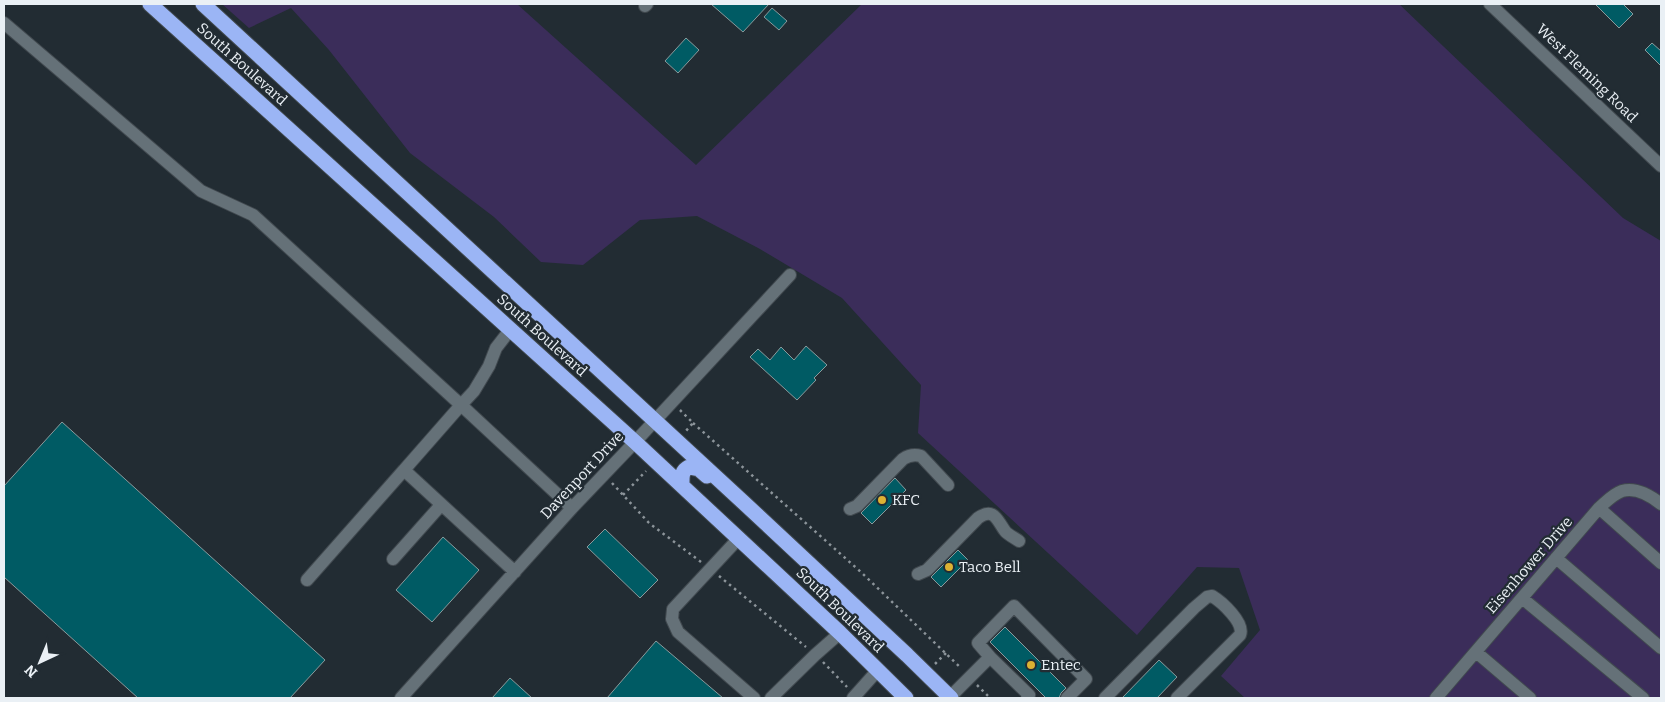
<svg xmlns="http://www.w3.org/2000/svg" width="1665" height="702" font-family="Bitter,serif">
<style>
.green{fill:#3b2d5a}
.building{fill:#005b64;stroke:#8a9a9c}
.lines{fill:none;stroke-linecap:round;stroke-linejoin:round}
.minor-casing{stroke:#41494f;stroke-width:14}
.highway-casing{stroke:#41494f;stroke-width:17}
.path{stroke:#8c949a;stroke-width:2.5;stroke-dasharray:2.5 4;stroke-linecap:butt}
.minor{stroke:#657178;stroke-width:12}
.highway{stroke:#9bb5f5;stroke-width:15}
.poi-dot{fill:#dcb233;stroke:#222c33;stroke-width:2}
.labels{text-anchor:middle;stroke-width:4.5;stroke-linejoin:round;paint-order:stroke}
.street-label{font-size:15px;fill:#eaf0f5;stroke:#222c33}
.poi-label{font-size:15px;fill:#eaf0f5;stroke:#222c33;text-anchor:start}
</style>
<rect width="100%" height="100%" fill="#222c33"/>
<path class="green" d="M222,4H517L696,165L862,4H1399L1623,218L1661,241V698H1245L1221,676L1260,630L1239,568L1197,567L1137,635L918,433L921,385L842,298L760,249L697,216L640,220L583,265L541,262L494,217L410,153L329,50L291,8L249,28Z"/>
<path class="building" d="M711,4H769L743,32Z
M1595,4H1623L1633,14L1619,28Z
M772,8L787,21L779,30L764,17Z
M686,38L699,50L678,73L665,61Z
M1652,43L1661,51V66L1645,50Z
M806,346L827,365L814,378L816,380L797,400L750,357L758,349L770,360L781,347L794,360Z
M62,422L325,660L290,698H138L4,577V486Z
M895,478L906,490L872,524L861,513Z
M605,529L658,580L640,598L587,547Z
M443,537L479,570L432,622L396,590Z
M958,550L968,560L941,587L931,577Z
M1005,627L1066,688L1061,693L1059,698H1046L990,642Z
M656,641L723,698H607Z
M1159,660L1177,677L1157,698H1122Z
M510,678L532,698H492Z"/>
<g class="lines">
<defs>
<path id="minor" d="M1490,4L1661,166
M645,6L647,4
M4,23L201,191L253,215L461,405L474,391L489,366L496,348L510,330
M1599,508L1661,563
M850,509L857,506L903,459C909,455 914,454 921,456L948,485
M739,538L673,609L672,619L678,632L754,698
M1556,558L1661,648
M393,559L441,505
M515,572L404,470L461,405L572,508
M918,574L927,570L978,518C994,507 997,520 1005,531C1008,535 1015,538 1019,541
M307,580L404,470
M1522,598L1643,698
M1476,652L1530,698
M990,657L978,643L1014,606L1086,679L1067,698
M950,697L990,657L1029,695L1027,698
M401,698L572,508L635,442L790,275
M771,698L815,655L840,633
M853,698L878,670
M1105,698L1194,608L1207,597L1212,596C1222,602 1245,623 1240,635L1177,698
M1436,698L1599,508C1606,502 1613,494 1622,491C1636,487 1651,496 1661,504"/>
<path id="highway" d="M150,4L635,442L840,633L906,698
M203,4L743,502L907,655L951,698
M682,485C682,477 681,471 689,467L699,469L707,476"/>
</defs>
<use href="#minor" class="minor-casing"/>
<use href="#highway" class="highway-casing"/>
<path class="path" d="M680,410L693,423L685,432
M693,423L862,573L961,668
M612,483L649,523L701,562
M623,495L646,471
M719,576L806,647
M823,662L847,687
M935,664L946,653
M977,685L990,698"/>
<use href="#minor" class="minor"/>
<use href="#highway" class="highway"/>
</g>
<g class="poi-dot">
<circle cx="882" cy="500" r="5"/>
<circle cx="949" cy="567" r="5"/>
<circle cx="1031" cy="665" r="5"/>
</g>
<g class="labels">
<g class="street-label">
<text transform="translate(242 64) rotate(42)" y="5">South Boulevard</text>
<text transform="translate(1587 73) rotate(44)" y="5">West Fleming Road</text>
<text transform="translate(542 335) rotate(42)" y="5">South Boulevard</text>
<text transform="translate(582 475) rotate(-47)" y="5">Davenport Drive</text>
<text transform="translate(1529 565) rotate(-49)" y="5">Eisenhower Drive</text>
<text transform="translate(840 610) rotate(44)" y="5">South Boulevard</text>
</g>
<g class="poi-label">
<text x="892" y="505">KFC</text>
<text x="959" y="572">Taco Bell</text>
<text x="1041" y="670">Entec</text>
</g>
</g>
<rect width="1665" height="702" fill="none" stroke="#eaf0f5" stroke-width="10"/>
<g transform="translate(40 662) rotate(224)" stroke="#222c33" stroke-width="4" paint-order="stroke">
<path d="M0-4L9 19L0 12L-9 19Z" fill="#eaf0f5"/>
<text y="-8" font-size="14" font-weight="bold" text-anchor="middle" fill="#eaf0f5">N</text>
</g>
</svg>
